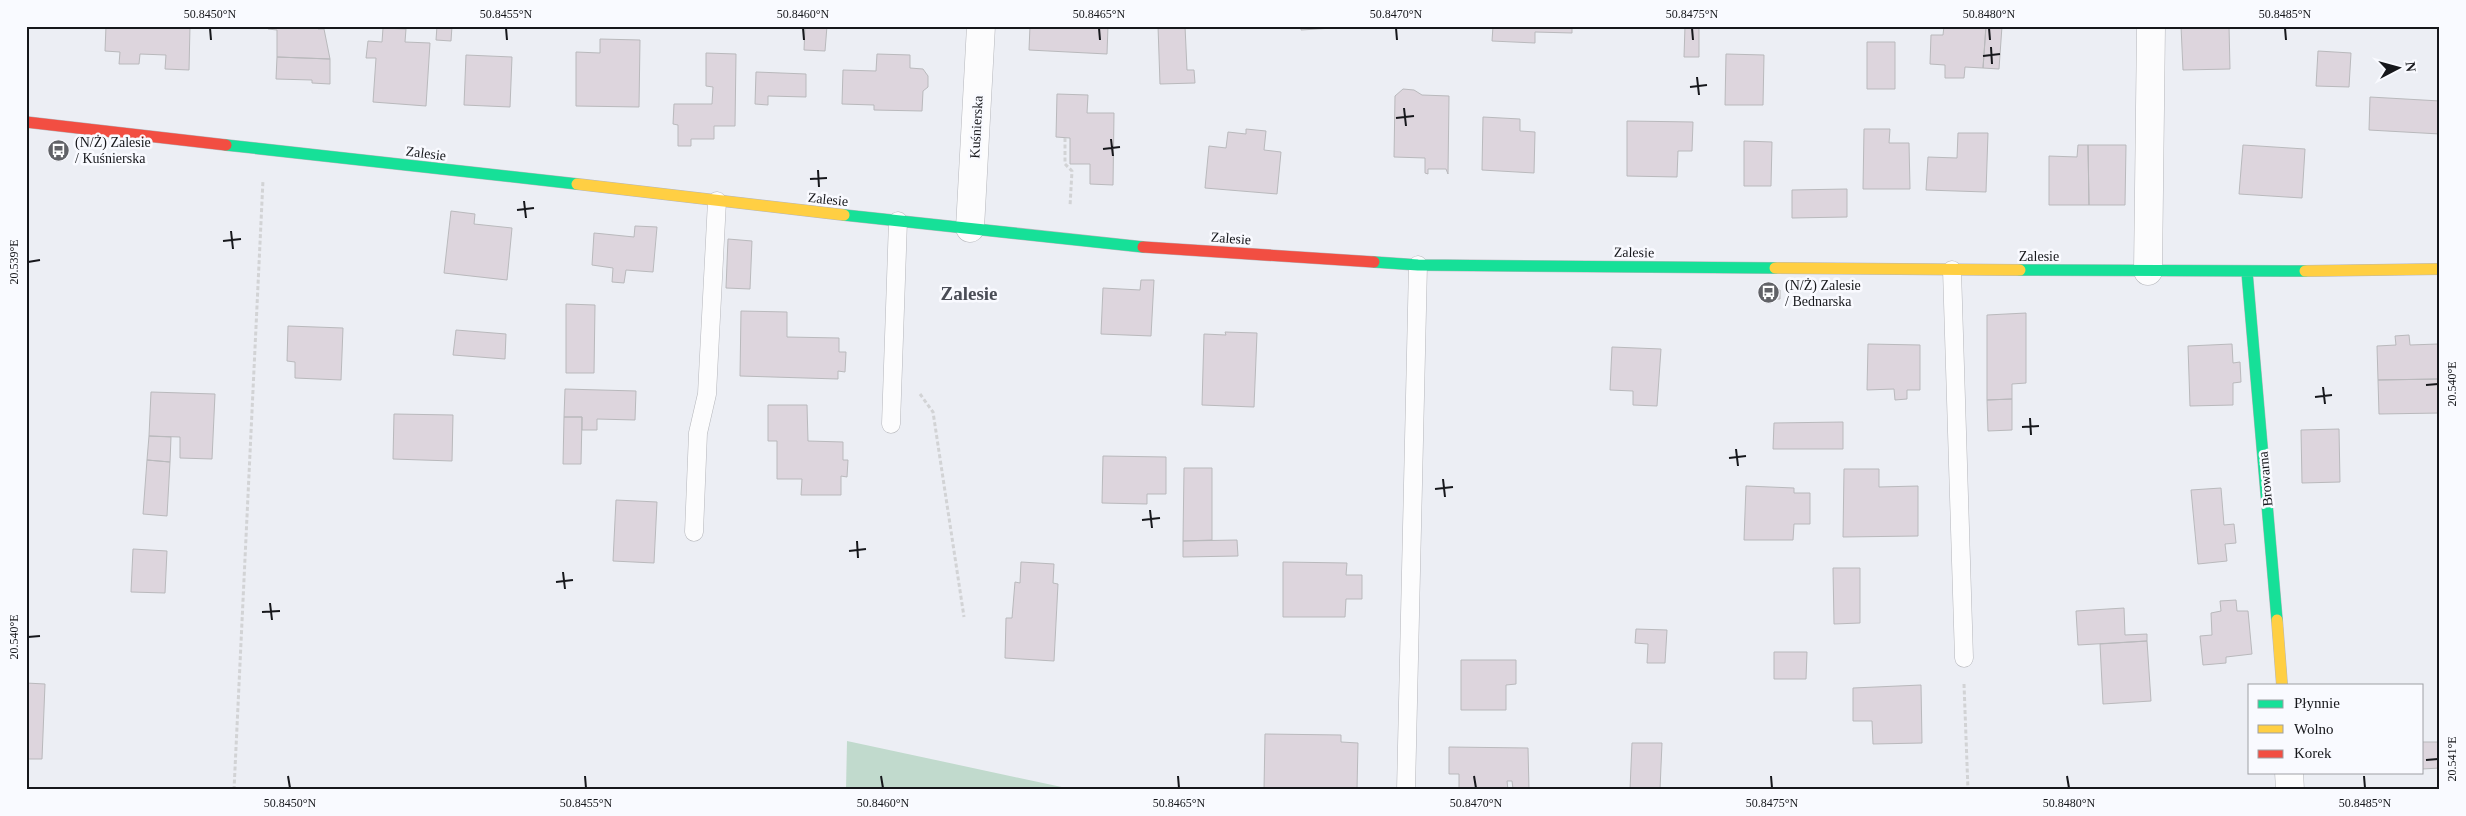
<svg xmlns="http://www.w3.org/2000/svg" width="2466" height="816" font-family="'Times New Roman',serif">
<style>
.green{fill:#c1dacd}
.building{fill:#ddd5dd;stroke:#b9b9bc}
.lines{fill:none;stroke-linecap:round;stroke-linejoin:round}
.lane-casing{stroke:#b5b6bb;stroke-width:19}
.street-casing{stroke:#b5b6bb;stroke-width:29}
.fast-casing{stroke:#b5b6bb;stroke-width:12}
.slow-casing{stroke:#b5b6bb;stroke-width:12}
.jam-casing{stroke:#b5b6bb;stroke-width:12}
.path{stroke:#d2d3d5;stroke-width:3;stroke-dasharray:4 2.5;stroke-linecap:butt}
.lane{stroke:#fcfcfd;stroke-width:18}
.street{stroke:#fcfcfd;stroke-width:28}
.fast{stroke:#16e098;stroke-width:11}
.slow{stroke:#ffcf43;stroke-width:11}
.jam{stroke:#f24e42;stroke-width:11}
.ticks{fill:none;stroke:#16171b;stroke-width:2}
.labels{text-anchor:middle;stroke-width:5;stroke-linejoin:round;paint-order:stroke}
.street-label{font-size:14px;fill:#16171b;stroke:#f9faff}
.poi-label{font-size:14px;fill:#16171b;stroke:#f9faff;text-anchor:start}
.district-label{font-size:19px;font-weight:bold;fill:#4a4d56;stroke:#f9faff}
.neatline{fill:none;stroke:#16171b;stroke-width:2}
.ticks-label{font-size:12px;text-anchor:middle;fill:#16171b}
</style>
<rect width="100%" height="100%" fill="#eceef4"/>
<path class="green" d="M847,741L1071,789V790H846Z"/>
<path class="building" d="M106,26H190L189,70L165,69L166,55L140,54L139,64H119L120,52L105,51Z
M268,26H317L318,29H324L330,59L277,57V30L268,29Z
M437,26H452L451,41L436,40Z
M805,26H827L825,51L804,50Z
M1030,26H1108L1107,54L1029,50Z
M1158,26H1185L1187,70H1194L1195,83L1160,84Z
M1301,26H1349V27L1301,30Z
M1493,26H1572V33L1535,32V43L1492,41Z
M1685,26H1699V57H1684Z
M1944,26H1986L1983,68L1965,67L1964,78H1945V65L1930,64L1931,35H1943Z
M1986,26H2002L1999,69L1983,68Z
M2181,26H2229L2230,69L2183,70Z
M383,28L406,29L405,42L430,43L426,106L373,102L376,58H366L368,41L382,42Z
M600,39L640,40L639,107L576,106V52L600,53Z
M1867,42H1895V89H1867Z
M2318,51L2351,53L2349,87L2316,86Z
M706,53L736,54L735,126H714V139H691V146H678V125L673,124L674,104H712L713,87L706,86Z
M877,54L910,55V68L923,69L928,76V87L923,91L922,111L874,110V105L842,104L843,70L876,71Z
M1726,54L1764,55L1763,105H1725Z
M466,55L512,57L510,107L464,105Z
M277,57L330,59V84L312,83V80L276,79Z
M756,72L806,74V97L768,96V105L755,104Z
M1403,89L1414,90L1422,95L1449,96L1448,174L1446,169H1428V174L1425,173V158L1394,157L1395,96Z
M1057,94L1088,95L1087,113H1114L1113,185L1090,184V164H1070V138L1056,137Z
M2370,97L2440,101V134L2369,130Z
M1483,117L1520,119V131L1535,132L1534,173L1482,170Z
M1627,121L1693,122L1692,151H1678L1677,177L1627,176Z
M1246,129L1266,131L1264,150L1281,152L1277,194L1205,188L1209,146L1226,148L1228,132L1246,134Z
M1864,129H1890L1889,143H1909L1910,189H1863Z
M1958,133H1988L1986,192L1926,190L1928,157L1957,158Z
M1744,141L1772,142L1771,186H1744Z
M2078,145H2088L2089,205H2049V156L2077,157Z
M2088,145H2126L2125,205H2089Z
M2243,145L2305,149L2302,198L2239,194Z
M1847,189V217L1792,218V190Z
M451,211L475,214L474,224L512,228L507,280L444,273Z
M635,226L657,227L653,272L626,270L624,283L612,282L613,268L592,265L594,233L634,237Z
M728,239L752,241L750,289L726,288Z
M1141,280H1154L1151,336L1101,334L1103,288L1140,290Z
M1762,290H1780V299H1762Z
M566,304L595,305L594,373H566Z
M741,311L787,312V337L839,338V352H846L845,372L838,371V379L740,376Z
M2026,313V383L2012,384V399L1987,400V315Z
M288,326L343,328L341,380L295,378V362L287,361Z
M456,330L506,334L505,359L453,355Z
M1225,332L1257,333L1254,407L1202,405L1204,334L1226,335Z
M2409,335L2410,345L2438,344V379L2378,380L2377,346L2396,345L2395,336Z
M1868,344L1920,345V390H1907V399L1895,400L1894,389L1867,390Z
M2232,344L2233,363L2240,362L2241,382L2233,383V405L2190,406L2188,346Z
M1612,347L1661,349L1657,406L1633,405V391L1610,390Z
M2438,379H2440V413L2379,414L2378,380Z
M565,389L636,391L635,420L597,419V430H582V417H564Z
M151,392L215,394L212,459L180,458V437L149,436Z
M2012,399V430L1988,431L1987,400Z
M768,405H807L808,441L843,442V460H848L847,477L841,476V495H801L802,479H777V441H768Z
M394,414L453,415L452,461L393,459Z
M564,417H582L581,464H563Z
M1843,422V449H1773L1774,423Z
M2339,429L2340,482L2302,483L2301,430Z
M149,436L171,437L170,462L147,460Z
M1103,456L1166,457V494H1147V504L1102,503Z
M147,460L170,462L167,516L143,514Z
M1184,468H1212V540L1183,541Z
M1844,469H1879V487L1918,486V536L1843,537Z
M1746,486L1794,488V493H1810V524H1794L1793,540H1744Z
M2221,488L2224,525L2234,524L2236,543L2225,544L2227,561L2198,564L2191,490Z
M616,500L657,502L654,563L613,561Z
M1237,540L1238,556L1183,557V541Z
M133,549L167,551L165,593L131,592Z
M1021,562L1054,564L1053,583L1058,584L1054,661L1005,658L1006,618H1012L1015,582L1020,583Z
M1283,562L1347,563L1346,575H1362V599H1346L1345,617H1283Z
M1833,568H1860V623L1834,624Z
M2236,600L2237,611H2248L2252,654L2226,657V663L2203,665L2200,636L2212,635L2211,613L2221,611L2220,601Z
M2124,608L2125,635L2147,634V641L2078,645L2076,611Z
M1636,629L1667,630L1665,663H1647L1648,644L1635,643Z
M2147,641L2151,701L2103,704L2100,644Z
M1774,652H1807L1806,679H1774Z
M1461,660H1516V684L1506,685V710H1461Z
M26,683L45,684L42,759H26Z
M1921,685L1922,743L1873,744L1872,721H1853V688Z
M1265,734L1341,735V742L1358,743L1357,790H1264Z
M2422,742H2440V768L2422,769Z
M1632,743H1662L1660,790H1630Z
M1449,747L1528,748L1529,790L1513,789L1512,781H1507L1508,790H1459V774H1449Z"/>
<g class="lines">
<defs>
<path id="lane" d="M1952,270L1964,658
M891,424L898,221
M694,532L698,433L707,394L717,201
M1406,790L1418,265"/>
<path id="street" d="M970,228L981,26
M2148,271L2151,26
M2289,772L2290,790"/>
<path id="fast" d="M226,145L577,184
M844,215L1143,247
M1374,262L1418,265L1775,268
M2020,270L2305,271
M2247,272L2277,620"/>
<path id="slow" d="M577,184L844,215
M1775,268L2020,270
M2305,271L2440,269
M2277,620L2282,685"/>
<path id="jam" d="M26,122L226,145
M1143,247L1374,262"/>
</defs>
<use href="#lane" class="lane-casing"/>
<use href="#street" class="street-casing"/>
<use href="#fast" class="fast-casing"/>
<use href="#slow" class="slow-casing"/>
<use href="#jam" class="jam-casing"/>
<path class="path" d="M1065,138V164L1072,171L1070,206
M920,394L933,412L964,617
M1964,684L1968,790
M234,790L263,180"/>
<use href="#lane" class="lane"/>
<use href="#street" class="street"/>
<use href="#fast" class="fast"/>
<use href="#slow" class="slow"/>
<use href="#jam" class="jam"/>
</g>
<path class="ticks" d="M210,28L211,40M506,28L507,40M803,28L804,40M1099,28L1100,40M1396,28L1397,40M1692,28L1693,40M1989,28L1990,40M2285,28L2286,40M1991,47L1992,64M1983,56L2000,54M1697,77L1699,95M1690,87L1707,85M1404,108L1406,126M1396,118L1414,116M1111,139L1113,156M1103,149L1120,147M818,170L819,187M810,179L827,178M524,201L526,218M517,210L534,208M231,231L233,249M223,241L241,239M28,262L40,260M2426,385L2438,384M2323,387L2325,404M2315,397L2332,395M2030,418L2031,435M2022,427L2039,426M1736,449L1738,466M1729,458L1746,456M1443,479L1445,497M1435,489L1453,487M1150,510L1152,528M1142,520L1160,518M857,541L858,558M849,551L866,549M563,572L565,589M556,582L573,580M270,603L272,620M262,612L280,611M28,637L40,636M2426,760L2438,759M288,776L290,788M585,776L586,788M881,776L883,788M1178,776L1179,788M1474,776L1476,788M1771,776L1772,788M2067,776L2069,788M2364,776L2365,788"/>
<defs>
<symbol id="bus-disc" viewBox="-11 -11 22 22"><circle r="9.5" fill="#616267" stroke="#f9faff"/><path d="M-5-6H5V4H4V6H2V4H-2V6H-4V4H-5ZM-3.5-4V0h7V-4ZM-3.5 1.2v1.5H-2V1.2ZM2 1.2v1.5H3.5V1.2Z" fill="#fff"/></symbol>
</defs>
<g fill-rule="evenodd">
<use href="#bus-disc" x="46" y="138" width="25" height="25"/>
<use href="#bus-disc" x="1756" y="280" width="25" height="25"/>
</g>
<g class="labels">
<g class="street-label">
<text transform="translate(976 127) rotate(-87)" y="5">Kuśnierska</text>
<text transform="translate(426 153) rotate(7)" y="5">Zalesie</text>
<text transform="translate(828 199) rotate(6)" y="5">Zalesie</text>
<text transform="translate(1231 238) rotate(4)" y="5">Zalesie</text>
<text transform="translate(1634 252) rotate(1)" y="5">Zalesie</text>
<text x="2039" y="261">Zalesie</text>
<text transform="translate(2265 479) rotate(-95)" y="5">Browarna</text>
</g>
<g class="poi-label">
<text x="75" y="147">(N/Ż) Zalesie<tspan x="75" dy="16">/ Kuśnierska</tspan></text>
<text x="1785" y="290">(N/Ż) Zalesie<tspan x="1785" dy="16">/ Bednarska</tspan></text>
</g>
<g class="district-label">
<text x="969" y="300">Zalesie</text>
</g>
</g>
<rect width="2466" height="816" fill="none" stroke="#f9faff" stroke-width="55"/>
<rect x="2248" y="684" width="175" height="90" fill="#f9faff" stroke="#9e9fa4"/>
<rect x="2258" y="700" width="25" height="8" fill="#16e098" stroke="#9e9fa4"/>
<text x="2294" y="708" font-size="15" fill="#16171b">Płynnie</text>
<rect x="2258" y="725" width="25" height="8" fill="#ffcf43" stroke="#9e9fa4"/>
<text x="2294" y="734" font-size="15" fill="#16171b">Wolno</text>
<rect x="2258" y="750" width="25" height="8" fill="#f24e42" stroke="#9e9fa4"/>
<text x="2294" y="758" font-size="15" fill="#16171b">Korek</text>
<g transform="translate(2398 68) rotate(84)" stroke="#f9faff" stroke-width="4" paint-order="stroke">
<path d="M0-4L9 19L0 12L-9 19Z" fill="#16171b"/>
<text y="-8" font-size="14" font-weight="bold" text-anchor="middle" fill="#16171b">N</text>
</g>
<rect x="28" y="28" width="2410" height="760" class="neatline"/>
<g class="ticks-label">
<text x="210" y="18">50.8450°N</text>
<text x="506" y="18">50.8455°N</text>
<text x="803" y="18">50.8460°N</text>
<text x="1099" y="18">50.8465°N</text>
<text x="1396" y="18">50.8470°N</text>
<text x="1692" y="18">50.8475°N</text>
<text x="1989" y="18">50.8480°N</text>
<text x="2285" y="18">50.8485°N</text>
<text transform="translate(14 262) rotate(-90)" y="4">20.539°E</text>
<text transform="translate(2452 384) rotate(-90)" y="4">20.540°E</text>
<text transform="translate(14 637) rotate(-90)" y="4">20.540°E</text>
<text transform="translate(2452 759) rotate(-90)" y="4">20.541°E</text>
<text x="290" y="807">50.8450°N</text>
<text x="586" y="807">50.8455°N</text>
<text x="883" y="807">50.8460°N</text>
<text x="1179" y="807">50.8465°N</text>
<text x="1476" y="807">50.8470°N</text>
<text x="1772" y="807">50.8475°N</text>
<text x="2069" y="807">50.8480°N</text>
<text x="2365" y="807">50.8485°N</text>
</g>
</svg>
